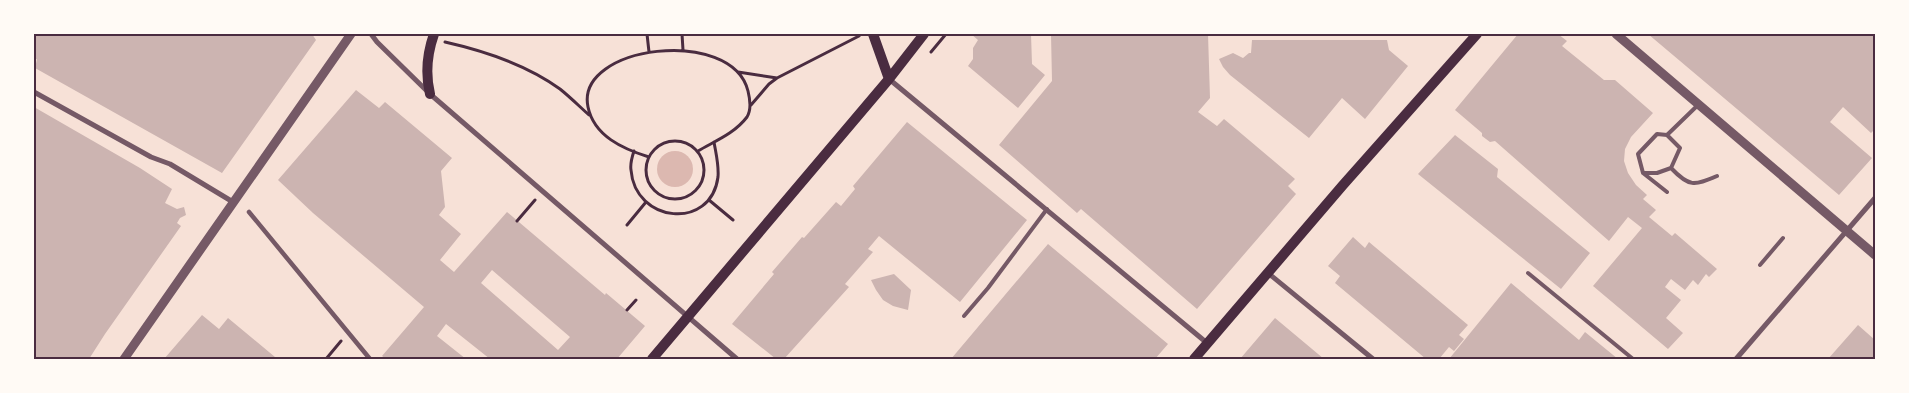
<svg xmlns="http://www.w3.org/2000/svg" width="1909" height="393" font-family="Poppins,sans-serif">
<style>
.water{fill:#dcb8b0}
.building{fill:#ccb4b1;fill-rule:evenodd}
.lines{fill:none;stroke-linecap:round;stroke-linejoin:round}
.path{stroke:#4a2c40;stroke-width:3}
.service{stroke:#755966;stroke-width:4}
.pedestrian{stroke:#755966;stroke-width:4.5}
.minor{stroke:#755966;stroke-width:5}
.tertiary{stroke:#755966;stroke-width:9}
.secondary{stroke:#4a2c40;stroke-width:10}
.neatline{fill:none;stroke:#4a2c40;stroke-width:2}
</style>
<rect width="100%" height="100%" fill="#f7e1d7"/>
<path class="water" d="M657 169a18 18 0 1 1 36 0a18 18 0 1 1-36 0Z"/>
<path class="building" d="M34,34H312L316,40L222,173L35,68L37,59L34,60Z
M971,34H1031L1032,64L1045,75L1018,108L968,66L973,59V48L978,40Z
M1051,34H1208L1210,98L1198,112L1217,126L1224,119L1295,179L1288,186L1296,194L1197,309L1081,209L1077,213L999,145L1052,81Z
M1518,34H1558L1567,41L1562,46L1604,80H1615L1653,113L1631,137L1625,149L1624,161L1628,173L1636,185L1647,195L1643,199L1656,210L1649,217L1672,236L1675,233L1717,269L1709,277L1706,274L1698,285L1693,280L1685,290L1671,279L1665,287L1681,300L1666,318L1683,333L1668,349L1593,286L1642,228L1628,217L1609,241L1495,141L1490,142L1482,136V133L1455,110Z
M1648,34H1875V129L1871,133L1843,107L1830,122L1872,158L1839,195Z
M1252,40H1387L1389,50L1408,66L1365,119L1342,98L1309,138L1230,75L1223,67L1219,59L1233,53L1243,58L1249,53H1251Z
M356,90L379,108L385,102L452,158L441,171L445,207L439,215L461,234L440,260L454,272L507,212L605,295L606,293L645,326L617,359H490L446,324L437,336L466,359H386L382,356L424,307L313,213L278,180ZM492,270L570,337L558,350L481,283Z
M34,107L140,168L172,189L165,203L177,209L184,207L186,215L180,218L177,223L181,226L105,334L89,359H34Z
M907,122L1027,220L960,302L879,236L868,249L873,252L845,284L849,287L784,359H776L732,324L774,274L772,272L802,237L804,238L836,202L841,206L855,189L853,186Z
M1455,135L1498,169L1497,177L1590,253L1561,289L1418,174Z
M1353,237L1365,248L1369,242L1468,325L1459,335L1464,339L1454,351L1449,347L1439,359H1426L1335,283L1340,276L1328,266Z
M1048,244L1168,344L1155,359H951Z
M894,274L911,290L908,310L893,306L883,300L876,290L871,280Z
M1511,283L1579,340L1585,332L1618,359H1449Z
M202,315L219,329L228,318L275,357L274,359H164Z
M1275,318L1324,359H1240Z
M1858,325L1875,340V359H1828Z"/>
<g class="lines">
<path class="path" d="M647,34L649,52
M682,34L683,50
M445,42C485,51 527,65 560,89C570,97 579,106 589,115
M931,52L946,34
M738,72L777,78
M751,105L769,84L777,78L859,36
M646 170a29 29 0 1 1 58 0a29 29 0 1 1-58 0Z
M634,151C632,157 630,164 631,170C635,223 711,231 718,177C719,165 716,154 714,142
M649,157C623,149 594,136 588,107C575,45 732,26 748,91C750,99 752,109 747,117C734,134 715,141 698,151
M709,200L733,220
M517,221L535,200
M627,225L646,202
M627,310L636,300
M326,359L341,341"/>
<path class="service" d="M1667,135L1680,148L1671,168C1689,187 1694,186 1717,176
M1643,173H1657L1671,168
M1667,192L1643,173L1638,154L1657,134L1667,135L1698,105
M1760,265L1783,238
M1528,273L1633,359
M964,316L988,288L1047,209"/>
<path class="pedestrian" d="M249,212L370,359"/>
<path class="minor" d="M371,34L377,42L430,94L737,359
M889,79L1207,343
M34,92L151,157L170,164L233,202
M1268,273L1373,359
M1736,359L1875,198"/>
<path class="tertiary" d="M1616,34L1875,255
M124,359L351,34"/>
<path class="secondary" d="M873,34L889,79
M430,94C425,73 427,54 434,34
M652,359L889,79L924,34
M1194,359L1343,185L1477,34"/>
</g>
<rect width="1909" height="393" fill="none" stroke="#fffaf5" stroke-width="70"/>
<rect x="35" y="35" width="1839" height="323" class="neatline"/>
</svg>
